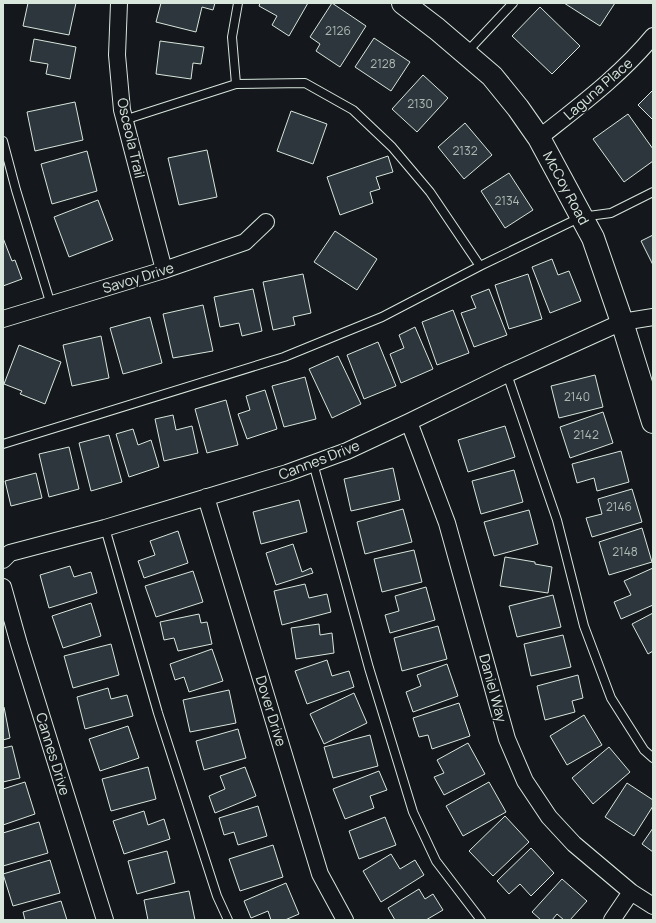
<svg xmlns="http://www.w3.org/2000/svg" width="656" height="923" font-family="Manrope,sans-serif">
<style>
.building{fill:#2c363c;stroke:#d8e6dc}
.lines{fill:none;stroke-linecap:round;stroke-linejoin:round}
.lane-casing{stroke:#d8e6dc;stroke-width:10}
.street-casing{stroke:#d8e6dc;stroke-width:18}
.secondary-casing{stroke:#d8e6dc;stroke-width:24}
.lane{stroke:#14181c;stroke-width:8}
.street{stroke:#14181c;stroke-width:16}
.secondary{stroke:#14181c;stroke-width:22}
.labels{text-anchor:middle;stroke-width:3;stroke-linejoin:round;paint-order:stroke}
.number-label{font-size:12px;fill:#adbab4}
.street-label{font-size:14px;fill:#d8e6dc;stroke:#14181c}
</style>
<rect width="100%" height="100%" fill="#14181c"/>
<path class="building" d="M28,3H76L69,35L23,26Z
M161,3H215L213,10L202,7L196,32L156,22Z
M260,3H308L289,36L272,25L277,16L259,6Z
M332,3L366,26L340,67L316,51L320,44L310,37Z
M564,3H615L600,26Z
M540,7L580,46L552,74L512,36Z
M374,38L410,62L391,91L355,67Z
M34,39L76,47L70,79L46,74L48,64L30,61Z
M160,41L204,47L201,64L193,63L191,79L156,74Z
M423,75L448,98L417,132L392,109Z
M653,90V120L638,105Z
M75,102L83,140L35,151L27,112Z
M291,111L327,124L313,164L277,151Z
M628,114L653,149V161L624,182L593,139Z
M465,123L492,155L464,179L438,147Z
M207,150L217,197L179,205L168,158Z
M87,151L97,191L52,204L41,164Z
M388,156L393,172L376,177L380,189L370,192L373,203L340,215L327,177Z
M509,173L533,210L505,228L481,191Z
M98,200L113,240L69,257L54,217Z
M335,231L377,259L357,290L314,262Z
M653,235V265L641,241Z
M3,238L12,261L15,260L22,279L3,286Z
M552,259L558,275L569,271L581,301L550,313L532,267Z
M303,274L311,313L293,317L295,325L273,330L263,282Z
M528,274L542,319L509,329L495,285Z
M253,289L262,331L242,336L239,323L220,327L214,297Z
M489,289L507,335L474,347L461,313L476,308L471,296Z
M203,305L213,351L173,358L163,314Z
M453,310L469,353L437,365L422,322Z
M150,317L162,363L123,374L110,328Z
M415,327L433,369L401,383L390,354L404,348L399,335Z
M101,336L109,378L72,386L63,345Z
M378,342L396,386L364,399L347,355Z
M19,345L61,362L45,404L20,394L22,391L4,384Z
M338,356L361,404L332,418L309,369Z
M595,375L603,407L559,418L551,386Z
M305,377L316,419L284,427L272,386Z
M265,390L277,429L247,439L238,414L250,410L246,396Z
M226,400L238,445L207,453L195,409Z
M603,412L613,443L570,458L560,427Z
M173,415L176,430L192,426L198,453L164,461L155,419Z
M505,426L515,457L468,472L458,440Z
M133,429L138,445L151,440L159,467L129,477L116,434Z
M109,435L122,482L91,491L79,443Z
M69,447L79,489L49,497L39,454Z
M621,451L629,482L597,491L594,478L577,483L572,464Z
M393,468L400,500L351,511L344,479Z
M514,470L523,502L481,514L472,481Z
M36,473L42,498L11,506L5,481Z
M632,489L642,522L592,537L586,518L602,514L598,499Z
M299,500L307,532L261,544L253,512Z
M403,509L412,542L365,554L357,522Z
M529,510L538,544L494,556L484,522Z
M642,528L652,562L609,575L599,542Z
M178,531L188,563L144,578L138,561L155,555L150,541Z
M293,544L302,572L311,568L313,573L276,585L266,553Z
M414,550L422,582L382,592L374,559Z
M505,557L535,562V564L552,567L548,593L500,586Z
M70,566L74,577L91,572L97,593L49,608L40,575Z
M653,568V605L621,619L614,602L631,595L624,581Z
M193,571L203,602L156,617L145,586Z
M305,584L309,598L327,594L331,612L282,625L274,591Z
M426,587L435,620L390,633L385,615L399,611L395,596Z
M553,595L561,627L517,637L509,606Z
M91,603L101,636L63,648L52,616Z
M653,613V651L648,654L632,624Z
M199,614L201,623L207,622L212,644L178,651L174,638L164,640L160,622Z
M319,624L320,635L332,633L334,653L296,659L291,628Z
M438,626L447,659L402,671L394,638Z
M563,635L571,667L531,676L524,644Z
M111,644L119,675L73,688L64,656Z
M212,649L223,681L189,692L184,677L175,680L170,664Z
M327,660L332,676L349,671L354,687L307,704L295,671Z
M447,664L458,696L413,712L406,692L421,686L417,675Z
M578,675L583,698L572,701L575,712L545,720L537,686Z
M108,688L111,699L127,695L133,716L85,729L77,697Z
M229,690L236,723L190,732L183,700Z
M354,693L367,723L324,744L310,714Z
M459,703L470,736L432,749L428,735L419,737L413,718Z
M4,707L10,738L3,740V708Z
M584,715L602,745L567,765L550,736Z
M128,726L139,758L100,771L89,739Z
M238,729L246,758L204,770L196,741Z
M370,735L378,766L333,778L324,747Z
M468,743L485,774L444,795L434,777L444,773L437,760Z
M12,746L20,778L3,782V748Z
M609,747L630,772L593,804L572,778Z
M148,767L156,799L111,811L102,779Z
M245,767L256,796L215,813L209,796L225,789L220,776Z
M379,771L387,790L370,796L374,808L345,819L333,789Z
M25,782L35,814L3,825V789Z
M489,782L506,812L463,836L446,806Z
M627,783L653,800V806L634,836L605,817Z
M258,806L267,836L238,845L234,832L224,835L219,818Z
M144,811L148,825L164,819L170,839L124,854L113,821Z
M505,816L529,842L493,876L469,851Z
M385,817L396,845L359,859L349,831Z
M39,822L48,853L3,866V833Z
M653,828V852L642,844Z
M273,845L283,877L240,891L229,859Z
M531,848L554,873L531,896L520,884L509,894L497,881Z
M167,851L175,883L137,894L128,861Z
M391,854L400,869L415,860L424,875L381,902L363,871Z
M50,860L60,893L13,906L3,874Z
M562,879L587,901L570,920H564L557,914L552,920H541L532,912Z
M286,883L299,914L285,920H271L268,911L251,918L244,901Z
M419,889L425,899L433,894L443,910L426,920H395L388,908Z
M189,891L195,920H148L144,900Z
M61,901L67,920H25L23,912Z"/>
<g class="lines">
<defs>
<path id="lane" d="M466,53L513,3
M236,84L232,37L238,3
M124,120L236,84L305,83L353,110L392,147L430,192L480,266
M3,141L16,190L51,305
M507,374L557,520L584,626L611,698L644,750L653,758
M3,444L284,357L382,317L480,266L581,217L611,213L653,192
M313,463L369,668L413,812L436,861L481,920
M105,528L158,713L217,896L228,920"/>
<path id="street" d="M119,3L117,55L122,110L164,270
M539,138C579,106 620,76 653,36
M3,319L164,270L245,242L266,222
M409,422L447,523L507,739L525,781L549,817L574,844L631,892L653,906
M206,497L320,874L345,920
M3,560L10,553L105,528L287,473L347,451L409,422L507,374L622,322L653,317
M3,587L19,644L105,920
M612,920L631,892"/>
<path id="secondary" d="M403,3L437,29L492,76L518,108L539,138L593,238L622,322L653,422"/>
</defs>
<use href="#lane" class="lane-casing"/>
<use href="#street" class="street-casing"/>
<use href="#secondary" class="secondary-casing"/>
<use href="#lane" class="lane"/>
<use href="#street" class="street"/>
<use href="#secondary" class="secondary"/>
</g>
<g class="labels">
<g class="number-label">
<text x="338" y="35">2126</text>
<text x="383" y="68">2128</text>
<text x="420" y="108">2130</text>
<text x="465" y="155">2132</text>
<text x="507" y="205">2134</text>
<text x="577" y="401">2140</text>
<text x="586" y="439">2142</text>
<text x="619" y="511">2146</text>
<text x="625" y="556">2148</text>
</g>
<g class="street-label">
<text transform="translate(598 89) rotate(-41)" y="5">Laguna Place</text>
<text transform="translate(131 138) rotate(77)" y="5">Osceola Trail</text>
<text transform="translate(566 188) rotate(62)" y="5">McCoy Road</text>
<text transform="translate(138 278) rotate(-17)" y="5">Savoy Drive</text>
<text transform="translate(319 460) rotate(-21)" y="5">Cannes Drive</text>
<text transform="translate(493 688) rotate(75)" y="5">Daniel Way</text>
<text transform="translate(271 711) rotate(73)" y="5">Dover Drive</text>
<text transform="translate(53 754) rotate(73)" y="5">Cannes Drive</text>
</g>
</g>
<rect width="656" height="923" fill="none" stroke="#d8e6dc" stroke-width="8"/>
</svg>
